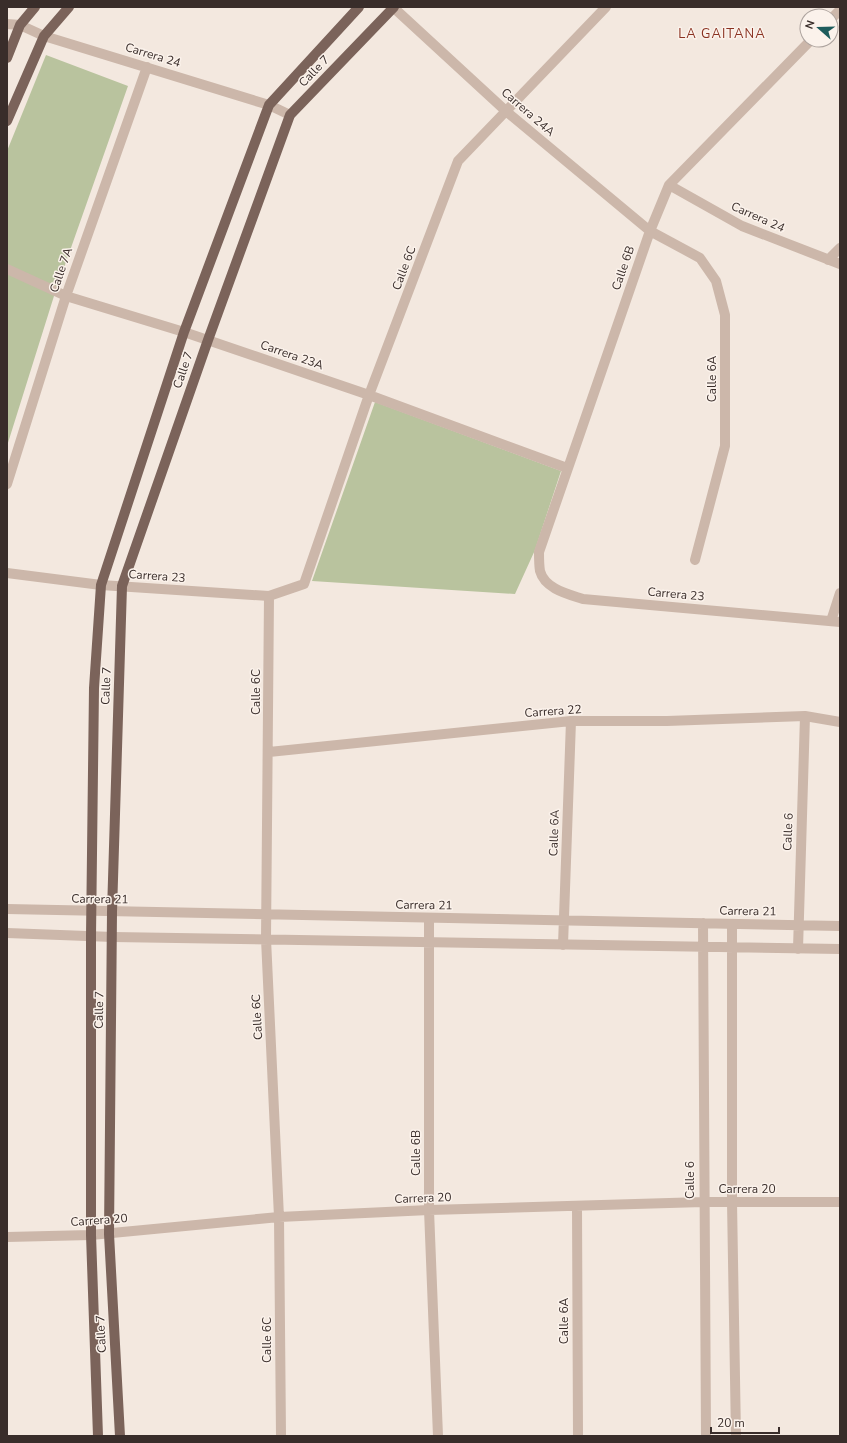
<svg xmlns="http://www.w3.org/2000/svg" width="847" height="1443" font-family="'Nunito Sans',sans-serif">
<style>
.green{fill:#b9c39e}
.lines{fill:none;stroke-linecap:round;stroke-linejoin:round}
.minor{stroke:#ccb7aa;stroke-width:10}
.major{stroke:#7b635a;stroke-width:10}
.labels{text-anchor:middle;stroke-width:3;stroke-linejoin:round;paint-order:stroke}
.street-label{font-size:12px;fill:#392d2a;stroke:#fbf2eb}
.neighbourhood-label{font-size:13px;letter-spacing:1px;fill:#8a3221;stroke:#fbf2eb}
</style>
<rect width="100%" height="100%" fill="#f3e8df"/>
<path class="green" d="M46,55L128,86L54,296L7,446V151Z
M375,402L561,471L535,550L515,594L312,581Z"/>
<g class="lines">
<path class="minor" d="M394,8L507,112L650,231L700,258L716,281L725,315V446L695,560
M831,19L840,10
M7,24L20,25L44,36L269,105L290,115
M811,40L669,185L650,231L539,552C539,558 539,565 540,571C545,589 568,594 583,599L840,622
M669,185L742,226L840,264
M828,260L840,248
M7,269L66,296L184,332L369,395L567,468
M7,484L66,296L147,67
M7,573L101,585L269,596L304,584L369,395L458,161L606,7
M269,596L266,939L279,1217L281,1436
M831,621L840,593
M269,752L571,721H667L805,716L840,722
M7,909L840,926
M429,918V1210L438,1436
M703,923L706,1436
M732,924V1202L736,1436
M7,933L113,937L840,949
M563,945L571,721
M798,949L805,716
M577,1206L578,1436
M7,1237L91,1235L279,1217L429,1210L703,1202H840"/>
<path class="major" d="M7,58L20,25L35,7
M7,121L44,36L69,7
M98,1436L91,1235V936L94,688L101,585L184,332L269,105L359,7
M120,1436L109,1234L112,912L122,586L208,340L290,115L394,7"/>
</g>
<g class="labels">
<g class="street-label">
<text transform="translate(153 55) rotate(17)" y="4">Carrera 24</text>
<text transform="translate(314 71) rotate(-46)" y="4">Calle 7</text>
<text transform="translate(528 112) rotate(41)" y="4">Carrera 24A</text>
<text transform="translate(758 217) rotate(24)" y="4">Carrera 24</text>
<text transform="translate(404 268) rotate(-69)" y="4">Calle 6C</text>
<text transform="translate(623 268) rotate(-71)" y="4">Calle 6B</text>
<text transform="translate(61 270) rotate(-71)" y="4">Calle 7A</text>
<text transform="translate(292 355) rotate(19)" y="4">Carrera 23A</text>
<text transform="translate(183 370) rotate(-71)" y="4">Calle 7</text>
<text transform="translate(712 379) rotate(-90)" y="4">Calle 6A</text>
<text transform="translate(157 576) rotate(4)" y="4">Carrera 23</text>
<text transform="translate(676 594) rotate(5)" y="4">Carrera 23</text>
<text transform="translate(106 686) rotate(-88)" y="4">Calle 7</text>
<text transform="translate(256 692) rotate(-90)" y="4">Calle 6C</text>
<text transform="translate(553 711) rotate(-4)" y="4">Carrera 22</text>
<text transform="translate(788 832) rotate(-88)" y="4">Calle 6</text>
<text transform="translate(554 833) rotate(-88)" y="4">Calle 6A</text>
<text transform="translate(100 899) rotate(1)" y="4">Carrera 21</text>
<text transform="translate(424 905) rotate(1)" y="4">Carrera 21</text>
<text transform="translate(748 911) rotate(1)" y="4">Carrera 21</text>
<text transform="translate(99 1010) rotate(-89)" y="4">Calle 7</text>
<text transform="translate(257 1017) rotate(-93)" y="4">Calle 6C</text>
<text transform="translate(416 1153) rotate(-90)" y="4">Calle 6B</text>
<text transform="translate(690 1180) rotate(-90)" y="4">Calle 6</text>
<text x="747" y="1193">Carrera 20</text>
<text transform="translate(423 1198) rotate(-2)" y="4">Carrera 20</text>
<text transform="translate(99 1220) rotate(-4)" y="4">Carrera 20</text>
<text transform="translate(564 1321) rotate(-90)" y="4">Calle 6A</text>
<text transform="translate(101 1334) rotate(-93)" y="4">Calle 7</text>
<text transform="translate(267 1340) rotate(-90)" y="4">Calle 6C</text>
</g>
<g class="neighbourhood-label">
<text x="722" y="38">LA GAITANA</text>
</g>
</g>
<rect width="847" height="1443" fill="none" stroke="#392d2a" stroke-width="16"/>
<g transform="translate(819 28) rotate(290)"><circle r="19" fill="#fbf2eb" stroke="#ada39e"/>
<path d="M0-3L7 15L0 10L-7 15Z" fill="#1e5c5c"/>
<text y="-6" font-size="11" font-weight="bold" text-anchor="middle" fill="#392d2a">N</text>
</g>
<path d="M711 1427v6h68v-6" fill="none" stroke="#392d2a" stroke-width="2"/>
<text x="717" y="1427" font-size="12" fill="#392d2a" stroke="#fbf2eb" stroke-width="3" paint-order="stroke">20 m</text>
</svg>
